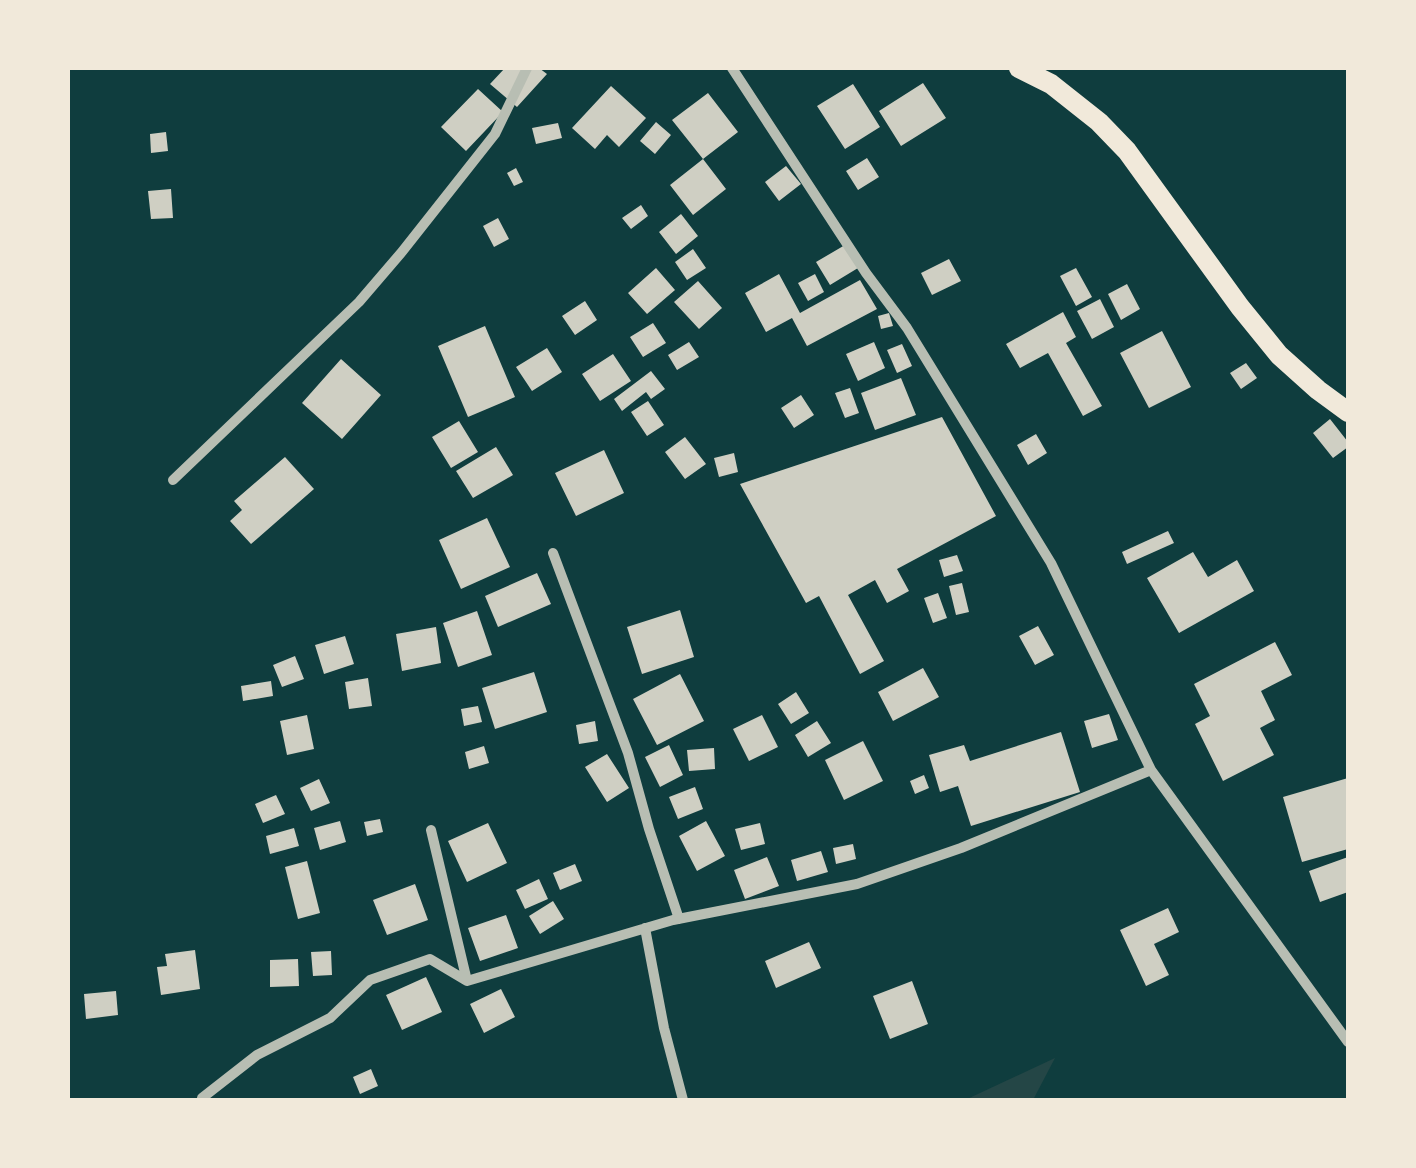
<svg xmlns="http://www.w3.org/2000/svg" width="1416" height="1168" font-family="'IBM Plex Sans',sans-serif">
<style>
.green{fill:#244646}
.building{fill:#cfcfc3}
.lines{fill:none;stroke-linecap:round;stroke-linejoin:round}
.minor{stroke:#b8beb3;stroke-width:10}
.secondary{stroke:#f1e9da;stroke-width:20}
</style>
<rect width="100%" height="100%" fill="#0f3d3e"/>
<path class="green" d="M1055,1058L1033,1100H965Z"/>
<path class="building" d="M505,68H539L547,74L517,107L490,84Z
M923,83L946,118L901,146L879,111Z
M853,84L880,127L845,149L817,106Z
M611,86L646,118L619,147L607,135L595,149L572,128Z
M478,89L503,112L466,151L441,127Z
M708,93L738,132L703,159L726,189L693,215L670,185L703,159L672,120Z
M656,122L671,135L655,154L640,141Z
M558,123L562,138L536,144L532,128Z
M166,132L168,151L151,153L150,134Z
M867,158L879,177L858,190L846,171Z
M786,166L801,184L779,201L765,182Z
M516,168L523,182L514,186L507,173Z
M171,189L173,218L151,219L148,191Z
M641,205L648,216L631,229L622,218Z
M681,214L698,236L676,254L659,232Z
M498,218L509,239L494,247L483,226Z
M845,245L858,268L830,285L816,262Z
M693,249L706,268L687,280L675,262Z
M949,259L961,281L932,295L921,273Z
M656,268L675,290L647,314L628,293Z
M1076,268L1092,297L1076,306L1060,276Z
M779,274L800,313L860,280L877,309L807,346L792,318L766,332L745,293Z
M815,274L824,292L808,301L798,283Z
M698,281L722,308L699,329L674,302Z
M1127,284L1140,309L1121,320L1108,294Z
M1100,299L1114,327L1092,339L1077,311Z
M585,301L597,320L575,335L562,316Z
M1063,312L1076,337L1066,343L1102,406L1083,416L1048,353L1020,368L1006,344Z
M889,313L893,326L881,329L878,316Z
M653,323L666,343L643,357L630,337Z
M485,326L515,397L468,417L438,346Z
M1162,331L1191,387L1149,408L1120,353Z
M689,342L699,357L677,370L668,355Z
M874,342L885,368L858,381L846,354Z
M902,344L912,366L897,373L887,350Z
M547,348L562,372L532,391L516,367Z
M613,354L631,381L600,401L582,374Z
M341,359L381,395L342,439L302,403Z
M1246,363L1257,378L1241,389L1230,373Z
M651,371L665,389L651,399L646,392L622,411L614,399Z
M901,378L916,415L875,430L861,393Z
M850,388L859,413L845,418L835,393Z
M801,395L814,415L794,428L781,408Z
M648,401L664,425L647,436L631,412Z
M942,417L996,516L897,569L909,591L887,603L875,580L848,595L884,661L860,674L819,596L806,603L740,484Z
M1330,419L1348,442V447L1333,458L1313,433Z
M459,421L478,452L451,468L432,437Z
M1036,434L1047,453L1028,465L1017,445Z
M685,437L706,464L685,479L665,452Z
M496,447L513,475L473,498L456,471Z
M604,450L624,493L576,516L555,473Z
M734,453L738,472L719,477L714,458Z
M285,457L314,489L251,544L230,521L242,510L234,501Z
M487,518L510,567L461,589L439,540Z
M1168,531L1174,543L1127,564L1122,552Z
M1193,552L1208,577L1237,560L1254,591L1179,633L1147,578Z
M957,555L963,571L944,577L939,560Z
M537,573L551,604L498,627L485,596Z
M962,583L969,612L956,615L949,586Z
M938,593L947,618L933,623L924,598Z
M680,610L694,657L642,674L627,627Z
M477,611L492,655L458,667L443,623Z
M1038,626L1054,655L1035,665L1019,636Z
M436,627L441,663L402,671L396,634Z
M345,636L354,664L324,674L315,645Z
M1275,642L1292,675L1261,691L1275,720L1260,728L1274,755L1223,781L1195,724L1210,716L1194,684Z
M295,656L304,679L282,687L273,665Z
M923,668L939,697L893,721L878,692Z
M534,672L547,712L495,729L482,688Z
M680,674L704,721L657,745L633,699Z
M368,678L372,706L349,709L345,682Z
M271,681L273,696L243,701L241,686Z
M796,692L809,713L791,724L778,704Z
M478,706L482,722L464,726L461,709Z
M1109,714L1118,740L1092,748L1084,721Z
M307,715L314,749L287,755L280,721Z
M762,715L778,747L749,761L733,729Z
M595,721L598,741L579,744L576,725Z
M817,721L831,743L808,757L795,735Z
M1061,732L1080,792L971,826L958,786L940,792L929,755L964,745L970,761Z
M863,741L883,781L844,800L825,760Z
M669,745L683,775L660,787L645,757Z
M484,746L489,763L469,769L465,752Z
M714,748L715,769L689,771L687,750Z
M607,754L629,788L607,802L585,767Z
M924,775L929,788L915,794L910,781Z
M1348,778V849L1302,862L1283,797Z
M319,779L330,803L311,811L300,788Z
M695,787L703,809L678,819L669,797Z
M276,795L285,814L263,823L255,804Z
M380,819L383,832L367,836L364,822Z
M340,821L346,842L320,850L314,828Z
M706,821L725,856L697,871L679,836Z
M488,823L507,863L467,882L448,841Z
M760,823L765,844L741,850L735,829Z
M294,828L299,846L270,854L266,836Z
M853,844L856,859L836,864L833,848Z
M821,851L828,872L797,881L791,860Z
M767,857L779,886L745,899L734,870Z
M1348,857V892L1320,902L1309,871Z
M307,861L320,913L298,919L285,867Z
M575,864L582,881L560,890L553,873Z
M539,879L548,899L525,909L516,890Z
M415,884L428,920L387,935L373,900Z
M553,901L564,919L540,934L529,916Z
M1168,908L1179,932L1154,944L1169,975L1146,986L1120,930Z
M506,915L518,948L480,961L468,928Z
M809,942L821,968L776,988L765,961Z
M195,950L200,989L161,995L157,967L167,966L165,954Z
M331,951L332,975L313,976L311,952Z
M298,959L299,986L270,987V960Z
M426,977L442,1012L402,1030L386,995Z
M912,981L928,1024L890,1039L873,996Z
M501,989L515,1017L484,1033L470,1004Z
M116,991L118,1015L86,1019L84,994Z
M371,1069L378,1086L360,1094L353,1077Z"/>
<g class="lines">
<path class="minor" d="M732,68L866,273L907,328L1051,563L1151,770L1348,1042
M173,480L359,302L401,253L495,134L527,68
M553,553L628,753L649,829L679,919
M431,830L467,981
M645,928L664,1028L683,1100
M202,1098L257,1055L330,1018L370,980L430,959L467,981L673,920L857,884L961,848L1151,770"/>
<path class="secondary" d="M1019,68L1051,84L1099,122L1127,151L1240,307L1279,355L1318,390L1348,412"/>
</g>
<rect width="1416" height="1168" fill="none" stroke="#f1e9da" stroke-width="140"/>
</svg>
